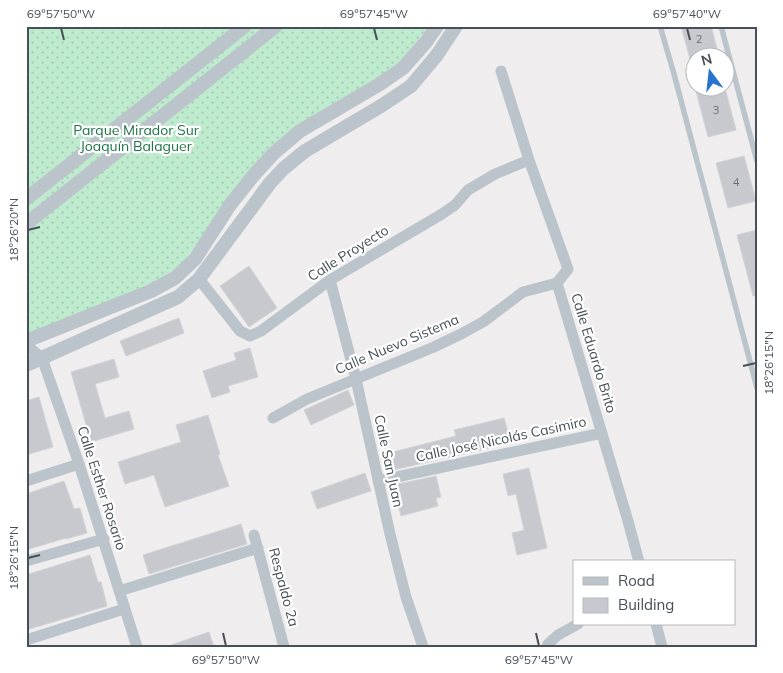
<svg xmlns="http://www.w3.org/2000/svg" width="783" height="673" font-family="Mulish,sans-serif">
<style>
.grass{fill:url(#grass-dots)}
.building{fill:#c7c9cf;stroke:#d1d3d8}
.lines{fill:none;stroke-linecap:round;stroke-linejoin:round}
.service{stroke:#bcc4cb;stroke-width:5.5}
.minor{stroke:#bcc4cb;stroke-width:11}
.tertiary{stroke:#bcc4cb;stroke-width:14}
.ticks{fill:none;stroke:#475058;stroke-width:2}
.labels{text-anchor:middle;stroke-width:4.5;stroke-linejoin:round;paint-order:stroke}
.number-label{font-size:11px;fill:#676e76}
.park-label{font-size:14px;fill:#1e7347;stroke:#fff}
.street-label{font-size:14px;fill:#475058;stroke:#fff}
.neatline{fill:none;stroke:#475058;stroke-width:2}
.ticks-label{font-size:12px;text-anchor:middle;fill:#475058}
</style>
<defs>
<pattern id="grass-dots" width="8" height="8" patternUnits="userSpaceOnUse" patternTransform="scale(1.25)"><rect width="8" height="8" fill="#beeace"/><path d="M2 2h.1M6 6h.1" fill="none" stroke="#a5cab3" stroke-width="1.8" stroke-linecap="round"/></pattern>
</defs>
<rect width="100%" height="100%" fill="#efeded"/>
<path class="grass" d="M26,26H429L408,53L395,66L376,79L322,110L196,245L184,261L171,272L148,285L26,336Z"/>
<path class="building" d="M681,26H711L718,52L690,59Z
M711,88H725L736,130L708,137L696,91Z
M744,156L756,201L728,208L716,163Z
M757,230V295L753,296L737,235Z
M249,266L277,308L249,327L220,286Z
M179,318L184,333L126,356L120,341Z
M250,348L258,377L228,386L230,392L212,398L203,371L236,360L234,353Z
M114,359L119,377L95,384L105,418L129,411L134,429L91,442L71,372Z
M348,390L354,405L311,425L304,410Z
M39,397L53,447L26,455V401Z
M208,415L220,454L218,455L229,486L165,507L154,475L125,484L118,462L181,442L176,425Z
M504,418L511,443L393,470L389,453L456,436L454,430Z
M529,468L547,548L517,555L512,533L524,530L516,494L508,496L503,474Z
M365,473L371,491L317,509L311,492Z
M436,476L441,497L436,498L438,506L401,516L394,488L398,486V484Z
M64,481L74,509L80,508L87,533L66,539V538L26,550V494Z
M241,524L247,544L149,574L143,555Z
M90,555L98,582H101L107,606L26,630V575Z
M209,632L214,647H171V645Z"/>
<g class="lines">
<path class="service" d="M660,26L674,74L757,388
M721,26L757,161"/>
<path class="minor" d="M501,71L529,160L568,269L557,283
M199,279L240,331L250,336L261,331L330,280L442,214L455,205L468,190L495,174L529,160
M330,280L356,379L390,534L406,597L423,647
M557,283L628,521L639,562
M26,345L42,358L79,464L137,647
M273,418L307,399L434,347L461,334L483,322L523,292L557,283
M26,481L79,464
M378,481L602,433
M254,535L284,647
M26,561L104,539
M119,591L258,548
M656,624L662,647
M26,640L124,609
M547,647L548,644L558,635L578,624"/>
<path class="tertiary" d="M26,199L245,26
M26,224L276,26
M26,341L151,291L175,278L195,259L230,205L253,176L273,154L300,131L380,84L403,68L426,42L437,26
M26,365L178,297L199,279L270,183L283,169L305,151L381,106L411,86L437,55L456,26"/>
</g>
<path class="ticks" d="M61,28L64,40M374,28L377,40M687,28L690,40M28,230L40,227M743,366L756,363M28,558L40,555M223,633L226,646M536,633L539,646"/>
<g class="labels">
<g class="number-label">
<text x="699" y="43">2</text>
<text x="716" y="114">3</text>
<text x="736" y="186">4</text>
</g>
<g class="park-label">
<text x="136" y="135">Parque Mirador Sur<tspan x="136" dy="16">Joaquín Balaguer</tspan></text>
</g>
<g class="street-label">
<text transform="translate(348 253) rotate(-32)" y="5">Calle Proyecto</text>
<text transform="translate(397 344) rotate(-23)" y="5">Calle Nuevo Sistema</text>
<text transform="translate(594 353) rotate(73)" y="5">Calle Eduardo Brito</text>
<text transform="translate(501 439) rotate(-12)" y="5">Calle José Nicolás Casimiro</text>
<text transform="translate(389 461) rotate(78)" y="5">Calle San Juan</text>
<text transform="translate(102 488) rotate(72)" y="5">Calle Esther Rosario</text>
<text transform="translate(284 587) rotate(75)" y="5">Respaldo 2a</text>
</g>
</g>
<rect width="783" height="673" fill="none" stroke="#ffffff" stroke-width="55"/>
<rect x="573" y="560" width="162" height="65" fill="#ffffff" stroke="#b5b9bc"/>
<rect x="583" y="577" width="25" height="8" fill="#bcc4cb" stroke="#b5b9bc"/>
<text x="618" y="586" font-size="15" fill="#475058">Road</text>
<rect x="583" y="598" width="25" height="15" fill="#c7c9cf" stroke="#b5b9bc"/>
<text x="618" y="610" font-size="15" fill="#475058">Building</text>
<g transform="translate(710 72) rotate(345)"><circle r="24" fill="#ffffff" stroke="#b5b9bc"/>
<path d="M0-4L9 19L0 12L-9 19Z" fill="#2873ce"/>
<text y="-8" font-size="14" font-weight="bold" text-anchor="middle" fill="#475058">N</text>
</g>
<rect x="28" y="28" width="728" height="618" class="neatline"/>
<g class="ticks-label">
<text x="61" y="18">69°57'50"W</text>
<text x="374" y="18">69°57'45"W</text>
<text x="687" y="18">69°57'40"W</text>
<text transform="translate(14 230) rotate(-90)" y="4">18°26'20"N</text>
<text transform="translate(769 363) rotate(-90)" y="4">18°26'15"N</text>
<text transform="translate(14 558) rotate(-90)" y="4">18°26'15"N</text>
<text x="226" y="664">69°57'50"W</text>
<text x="539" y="664">69°57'45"W</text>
</g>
</svg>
